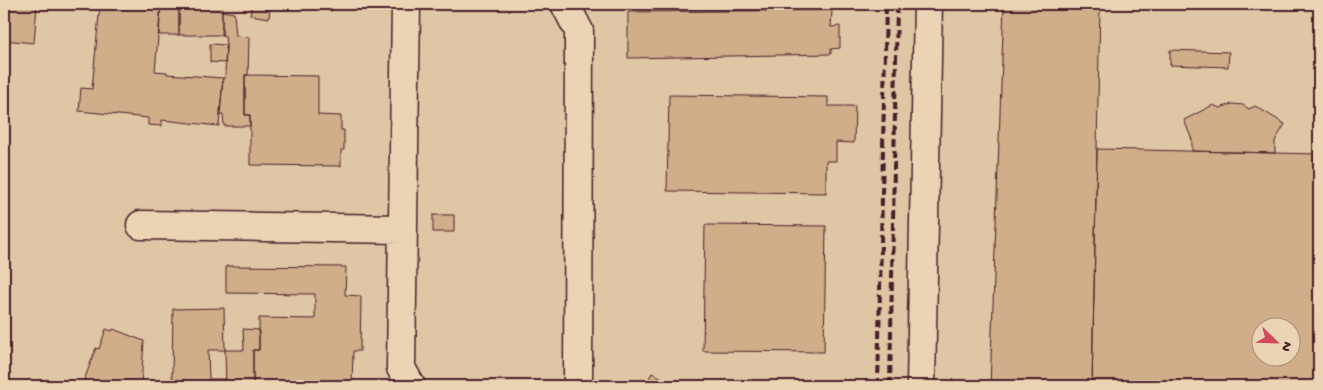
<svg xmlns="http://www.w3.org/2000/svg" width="1323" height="390" font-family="'Gochi Hand',sans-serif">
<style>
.built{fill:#dfc6a4;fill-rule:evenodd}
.building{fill:#d0ae89;stroke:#4a1f2b;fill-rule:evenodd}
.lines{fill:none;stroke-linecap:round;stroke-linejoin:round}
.minor-casing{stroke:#4a1f2b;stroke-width:31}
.minor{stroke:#ead4b3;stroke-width:28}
.rail{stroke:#4a1f2b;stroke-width:4;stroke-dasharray:8 4;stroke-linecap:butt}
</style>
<rect width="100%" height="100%" fill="#ead4b3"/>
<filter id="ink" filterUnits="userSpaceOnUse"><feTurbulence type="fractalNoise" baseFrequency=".02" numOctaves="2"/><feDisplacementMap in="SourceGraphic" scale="10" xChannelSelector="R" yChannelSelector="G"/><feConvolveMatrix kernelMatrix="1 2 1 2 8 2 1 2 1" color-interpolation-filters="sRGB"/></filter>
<g filter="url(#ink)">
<path class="built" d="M4,4H1319V386H4ZM1260,328H1290V358H1260Z"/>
<path class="building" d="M4,4H37L34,43L4,40Z
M100,4H161L155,71L167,72V74L223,78L219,126L162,120V126L148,125V118L79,111L81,88L92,89Z
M161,4H179V35H159Z
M179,4H222V35H179Z
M307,4H334L331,11Z
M1004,4H1100L1092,386H990Z
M252,5L270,8L269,18L250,15Z
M832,10L831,27L840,26V48L831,49V54L628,58V12Z
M222,11L234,13L236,36L249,37L248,75H245V115H250V126H224L223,114H220L223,78H225L226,45L225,36L222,35Z
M210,44L226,45L225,63L210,62Z
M1170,50L1229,52L1228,67L1170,65Z
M245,75L318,76V115L341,116V130H344V150H341V166L250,165V115H245Z
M669,95L828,97V106H855L854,143L836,142V161H826V193L667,191Z
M1232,104L1243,105L1249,109L1255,106L1285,124L1275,141V153L1192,151V140L1184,120L1213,105L1220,108Z
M1097,149L1319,154V386H1092ZM1260,328H1290V358H1260Z
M433,215H454V232H433Z
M705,225L826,226L824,352L703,351Z
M226,266L346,267L345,295L361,296L360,351H353L352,386H253V350H259V318L315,319V294L226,293Z
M224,308L225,350H208L209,379H226V386H176L175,379L172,377L173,309Z
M106,329L112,331L113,329L144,341L141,386H82L96,348L99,349Z
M243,329L259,330V350H253V386H226L225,350H244Z
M652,373L679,386H645Z"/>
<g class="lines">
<defs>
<path id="minor" d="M406,4L401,368L411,386
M565,4L579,31L578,386
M141,225L403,229
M921,386L928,4"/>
</defs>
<use href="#minor" class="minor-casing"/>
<use href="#minor" class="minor"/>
<path class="rail" d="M878,386L886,4
M890,386L897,4"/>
</g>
</g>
<rect width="1323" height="390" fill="none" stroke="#ead4b3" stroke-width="20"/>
<rect x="10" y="10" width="1303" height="370" fill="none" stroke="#4a1f2b" stroke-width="2" filter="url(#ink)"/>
<g transform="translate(1276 342) rotate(113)"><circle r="24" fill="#ead4b3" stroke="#aa8c7d"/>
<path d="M0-4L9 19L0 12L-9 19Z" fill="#d1495b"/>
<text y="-8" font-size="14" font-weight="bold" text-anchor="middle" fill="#4a1f2b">N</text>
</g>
</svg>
